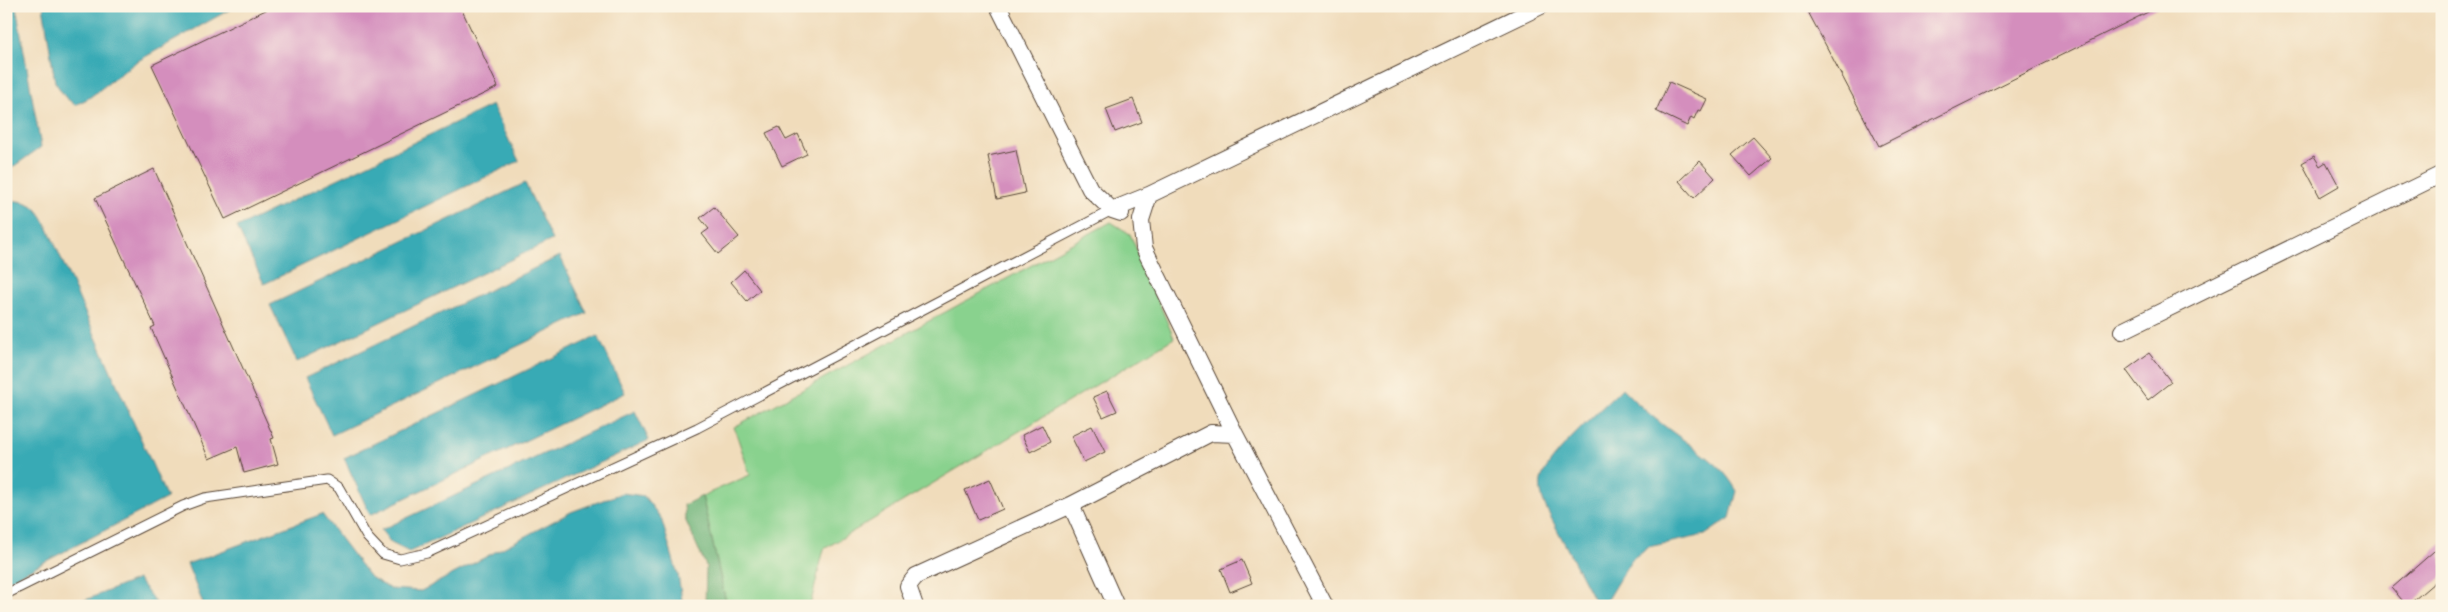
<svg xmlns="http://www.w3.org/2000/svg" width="2448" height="612" font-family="'Patrick Hand',sans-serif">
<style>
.green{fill:#89d28e;stroke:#627e56}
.forest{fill:#6eb479;stroke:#546f4c}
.water{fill:#39aab5;stroke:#3a6a6a}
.building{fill:#d48ebd}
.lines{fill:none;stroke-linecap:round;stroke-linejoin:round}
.lane-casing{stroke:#564536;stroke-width:11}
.street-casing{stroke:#564536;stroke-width:18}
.lane{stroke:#fff;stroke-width:9}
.street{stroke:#fff;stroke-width:16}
</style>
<rect width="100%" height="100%" fill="#fcf5e5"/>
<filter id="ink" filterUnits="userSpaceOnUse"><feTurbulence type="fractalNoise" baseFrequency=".02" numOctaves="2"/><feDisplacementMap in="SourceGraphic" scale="10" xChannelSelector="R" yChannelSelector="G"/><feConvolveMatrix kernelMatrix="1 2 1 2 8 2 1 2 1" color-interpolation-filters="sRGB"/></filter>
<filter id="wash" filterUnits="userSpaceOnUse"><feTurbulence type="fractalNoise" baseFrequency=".0096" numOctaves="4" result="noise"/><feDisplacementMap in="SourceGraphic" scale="20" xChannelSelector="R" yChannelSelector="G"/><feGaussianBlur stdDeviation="1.12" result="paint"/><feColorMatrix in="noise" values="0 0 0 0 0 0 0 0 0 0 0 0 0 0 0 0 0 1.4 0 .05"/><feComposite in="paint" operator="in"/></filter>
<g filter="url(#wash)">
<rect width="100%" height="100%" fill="#f0dcbb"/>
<path class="green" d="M1111,222L1130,234L1174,338L824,549L810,606H727L702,496L750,475L734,427Z"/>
<path class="forest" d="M702,496L727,606H705L706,566L685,519L684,505Z"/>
<path class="water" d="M6,6H16L41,147L6,172Z
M43,6H236L136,62L89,98L75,105L65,97L55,82Z
M492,105L519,161L264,284L237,227Z
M525,183L552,240L297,362L270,305Z
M8,200C31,202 35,204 46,224L167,498L6,582V201Z
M560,256L587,313L332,435L305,378Z
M598,336L625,393L370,515L344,458Z
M1622,388C1643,410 1666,428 1691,445C1711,460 1724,468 1737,491L1730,518L1705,535L1648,547L1631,560L1603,606H1597L1547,510C1543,500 1539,491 1541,480C1546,457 1604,407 1622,388Z
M635,411L649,440L429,543L409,552L391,543L381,530Z
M622,493L644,496L661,518L678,575L683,606H204L187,564L322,514L369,576L390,589L421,591L571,512Z
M138,579L158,606H70Z"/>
<g id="blocks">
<path class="building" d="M274,6H460L498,87L225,219L152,65Z
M1805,6H2160L1879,146Z
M1669,82L1707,99L1701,111L1698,110L1694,119L1691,117L1687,126L1656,111Z
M1133,99L1142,122L1115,132L1106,109Z
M779,127L786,140L798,134L807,154L782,166L766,133Z
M1753,137L1772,158L1751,176L1732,155Z
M1016,150L1025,193L997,199L988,156Z
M2314,156L2320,166L2326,162L2339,186L2320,197L2302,163Z
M1700,161L1715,178L1694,198L1679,181Z
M154,169L274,438L271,439L278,464L244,473L237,447L209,459L151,328L155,326L95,198Z
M714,207L739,237L718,254L702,234L709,229L700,218Z
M744,270L760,290L747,301L731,282Z
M2149,353L2171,382L2148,400L2126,370Z
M1107,391L1117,411L1103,417L1093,397Z
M1042,425L1050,442L1030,452L1022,435Z
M1092,426L1105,452L1084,462L1071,436Z
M990,479L1003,509L978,520L965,490Z
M2442,544V576L2407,606L2392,588Z
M1242,560L1252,583L1230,592L1221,569Z"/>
</g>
</g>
<g filter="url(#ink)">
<use href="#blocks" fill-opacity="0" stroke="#564536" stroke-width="1"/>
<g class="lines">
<defs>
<path id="lane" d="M6,594L183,506L205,498L327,480L339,488L367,537L383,554L400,559L427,553L697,428L1112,210"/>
<path id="street" d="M998,6L1090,189L1112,210L1121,213
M1149,195L1141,220L1144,248L1235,434L1325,606
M1112,210L1149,195L1541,6
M2122,331L2442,174
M1071,505L1116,606
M915,606L908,586L916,576L1071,505L1211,433L1235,434"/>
</defs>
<use href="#lane" class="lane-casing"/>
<use href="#street" class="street-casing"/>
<use href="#lane" class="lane"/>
<use href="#street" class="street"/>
</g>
</g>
<rect width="2448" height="612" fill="none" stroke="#fcf5e5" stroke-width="25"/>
</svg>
